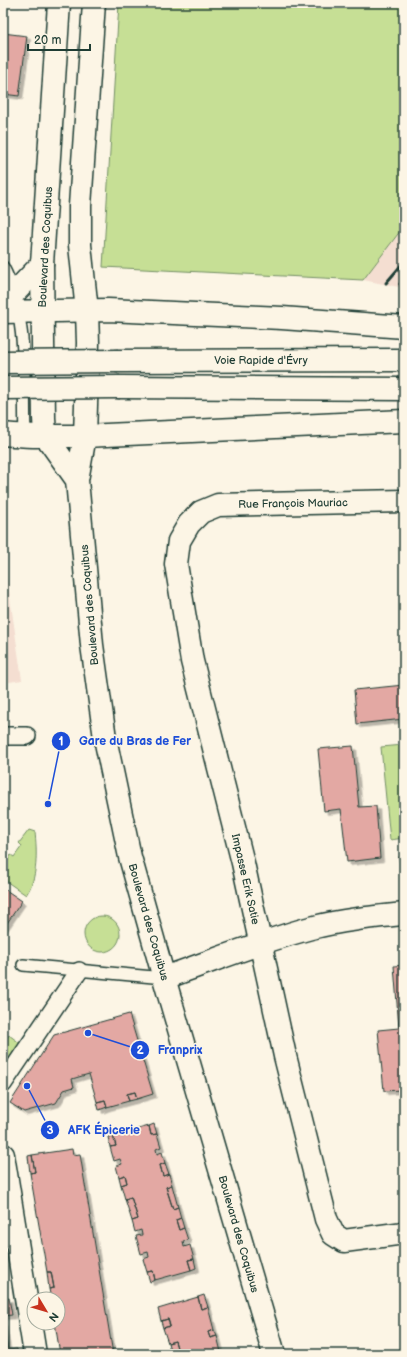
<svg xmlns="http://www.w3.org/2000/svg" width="407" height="1357" font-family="'Balsamiq Sans',sans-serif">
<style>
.built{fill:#f4ded1}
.green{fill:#c6df95;stroke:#728e64}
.building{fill:#e3a8a3;stroke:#1f3d34;filter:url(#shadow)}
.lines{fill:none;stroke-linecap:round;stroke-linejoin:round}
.service-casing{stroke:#1f3d34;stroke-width:14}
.pedestrian-casing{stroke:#1f3d34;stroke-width:20}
.minor-casing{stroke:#1f3d34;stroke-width:25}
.secondary-casing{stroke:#1f3d34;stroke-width:25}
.primary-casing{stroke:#1f3d34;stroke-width:25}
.service{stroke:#fcf5e5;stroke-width:11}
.pedestrian{stroke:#fcf5e5;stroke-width:17}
.minor{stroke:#fcf5e5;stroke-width:22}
.secondary{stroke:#fcf5e5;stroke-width:22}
.primary{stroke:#fcf5e5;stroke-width:22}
.rail{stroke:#1f3d34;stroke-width:3}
.primary-bridge-casing{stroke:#1f3d34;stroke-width:25;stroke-linecap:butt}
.primary-bridge{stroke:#fcf5e5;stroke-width:22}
.labels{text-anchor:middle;stroke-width:3.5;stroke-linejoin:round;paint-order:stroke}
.street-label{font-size:11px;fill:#1f3d34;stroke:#fcf5e5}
.leader{fill:none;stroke:#1d4ed8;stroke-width:1.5}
.callout-dot{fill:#1d4ed8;stroke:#fcf5e5;stroke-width:1.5}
.mark-label{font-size:12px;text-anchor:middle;font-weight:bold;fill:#fff}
.callout-label{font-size:12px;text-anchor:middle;font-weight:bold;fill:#1d4ed8;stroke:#fcf5e5;stroke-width:3.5;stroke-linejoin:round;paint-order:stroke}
</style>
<defs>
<filter id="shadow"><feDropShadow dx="3.5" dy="3.5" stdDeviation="0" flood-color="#0004"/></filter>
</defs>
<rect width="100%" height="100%" fill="#fcf5e5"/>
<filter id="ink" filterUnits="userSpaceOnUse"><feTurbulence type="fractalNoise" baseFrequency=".025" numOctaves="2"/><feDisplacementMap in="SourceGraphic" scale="8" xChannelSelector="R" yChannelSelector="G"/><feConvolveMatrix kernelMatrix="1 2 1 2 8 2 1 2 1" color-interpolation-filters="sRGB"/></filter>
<g filter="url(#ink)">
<path class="built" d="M404,226V288L363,280Z
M3,550L22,680L3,683Z"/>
<path class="green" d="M119,3H404V226L363,280L103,267Z
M404,745V838L390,840L381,747Z
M29,830L35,832C37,852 38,878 26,895L3,879V867L11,855L14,857L22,846L19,843Z
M84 934a18 18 0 1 1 36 0a18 18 0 1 1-36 0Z
M9,1035L21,1044L3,1070V1044Z"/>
<path class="building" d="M3,33L27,36L19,96L3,94Z
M404,685V719L357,724L354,690Z
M353,746L359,807L376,806L380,858L347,862L341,809L324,811L318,749Z
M404,856V891H402L399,857Z
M3,888L22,901L3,929Z
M404,965V1126L400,1090L384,1091L378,1030L399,1028L394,966Z
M129,1014L153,1094L137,1099L135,1092L127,1094L129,1101L107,1107L105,1100L97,1102L89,1074L72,1079L74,1087L64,1090L56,1103L24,1112L10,1103L54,1035Z
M135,1092L137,1099L129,1101L127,1094Z
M105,1100L107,1107L99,1110L97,1102Z
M154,1124L157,1134L151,1135L149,1126Z
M149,1126L151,1135L157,1134L161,1147L156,1149L157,1154L162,1152L165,1163L160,1165L163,1176L169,1174L172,1185L166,1187L173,1209L178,1207L181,1218L176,1220L179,1230L184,1228L188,1240L183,1241L184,1247L190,1245L194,1259L188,1260L191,1270L155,1280L153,1271L147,1272L143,1259L149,1257L148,1252L141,1254L136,1236L142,1235L141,1230L135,1232L132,1221L138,1219L131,1197L125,1199L121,1185L127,1183L125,1175L119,1177L116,1166L122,1164L120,1159L114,1161L110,1147L116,1146L113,1136Z
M113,1136L116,1146L110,1147L108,1137Z
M72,1149L73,1155L80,1154L113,1354H60L55,1323H58V1299H51L49,1289L54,1288L51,1272H47L30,1173L35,1172L32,1155Z
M32,1155L35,1172L30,1173L28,1156Z
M165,1163L169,1174L163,1176L160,1165Z
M125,1175L127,1183L121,1185L119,1177Z
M172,1185L178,1207L173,1209L166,1187Z
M131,1197L138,1219L132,1221L125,1199Z
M181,1218L184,1228L179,1230L176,1220Z
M194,1259L196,1268L191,1270L188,1260Z
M153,1271L155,1280L150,1282L147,1272Z
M47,1272H51L54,1288L49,1289Z
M204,1295L208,1307L201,1309L198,1297Z
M198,1297L201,1309L208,1307L214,1330L208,1332L210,1338L217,1336L221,1352L214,1354H171L170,1350L177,1348L175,1341L168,1343L163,1328L170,1326L168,1319L161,1321L158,1309Z
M9,1298L12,1315L3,1316V1299Z
M168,1319L170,1326L163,1328L161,1321Z
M3,1322L8,1350L17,1349L18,1354H3Z
M214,1330L217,1336L210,1338L208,1332Z
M175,1341L177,1348L170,1350L168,1343Z"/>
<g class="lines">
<defs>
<path id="service" d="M3,267C29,316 23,383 25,437
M23,965L164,978"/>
<path id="pedestrian" d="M3,736H27
M3,1084L79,971"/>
<path id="minor" d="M404,501L218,505L201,512L189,524L179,541L176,564L192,661L243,863L285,1056L326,1219L333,1234L344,1241L404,1233
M164,978C213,961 261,941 311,928C341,920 373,917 404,914
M3,1155L35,1354"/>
<path id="secondary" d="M59,3L42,264L44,418L45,435L77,480
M94,3L80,206V245L87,311L88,343L85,436L77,480L92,645L105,738L130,857L164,978L274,1354"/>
<path id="primary" d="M3,305L42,264
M3,312L108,310L282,318L404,327
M118,361L404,360
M120,387L404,389
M3,434C30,437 58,436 85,436L404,421"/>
</defs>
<use href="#service" class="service-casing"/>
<use href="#pedestrian" class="pedestrian-casing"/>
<use href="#minor" class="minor-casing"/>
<use href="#secondary" class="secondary-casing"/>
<use href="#primary" class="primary-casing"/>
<use href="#service" class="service"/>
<use href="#pedestrian" class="pedestrian"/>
<use href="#minor" class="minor"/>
<use href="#secondary" class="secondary"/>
<use href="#primary" class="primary"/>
<path class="rail" d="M386,283L404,262
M400,284L404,280"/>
<defs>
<path id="primary-bridge" d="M3,362L118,361
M3,388L120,387"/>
</defs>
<use href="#primary-bridge" class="primary-bridge-casing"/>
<use href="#primary-bridge" class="primary-bridge"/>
</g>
</g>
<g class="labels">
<g class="street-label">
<text transform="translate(45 247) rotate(-87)" y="4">Boulevard des Coquibus</text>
<text x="261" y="364">Voie Rapide d'Évry</text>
<text transform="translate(293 503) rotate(-1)" y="4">Rue François Mauriac</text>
<text transform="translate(89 605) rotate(-95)" y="4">Boulevard des Coquibus</text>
<text transform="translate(246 879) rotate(77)" y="4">Impasse Erik Satie</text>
<text transform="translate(149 922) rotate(74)" y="4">Boulevard des Coquibus</text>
<text transform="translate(239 1234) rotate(74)" y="4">Boulevard des Coquibus</text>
</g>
</g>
<path class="leader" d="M48 804L61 741M88 1033L140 1050M27 1086L50 1130"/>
<g class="callout-dot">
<circle cx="48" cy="804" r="4"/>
<circle cx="88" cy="1033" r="4"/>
<circle cx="27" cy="1086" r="4"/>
<circle cx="61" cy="741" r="10"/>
<circle cx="140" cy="1050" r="10"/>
<circle cx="50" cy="1130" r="10"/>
</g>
<g class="mark-label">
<text x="61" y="745">1</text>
<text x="140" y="1054">2</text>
<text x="50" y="1134">3</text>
</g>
<g class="callout-label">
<text x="135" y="745">Gare du Bras de Fer</text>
<text x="180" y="1054">Franprix</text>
<text x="104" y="1134">AFK Épicerie</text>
</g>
<rect width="407" height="1357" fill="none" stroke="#fcf5e5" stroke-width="16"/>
<rect x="8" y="8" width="391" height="1341" fill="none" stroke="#1f3d34" stroke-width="1.5" filter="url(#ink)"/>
<g transform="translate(46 1311) rotate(128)"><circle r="19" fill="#fcf5e5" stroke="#a4ab9e"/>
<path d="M0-3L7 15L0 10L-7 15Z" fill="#c8321e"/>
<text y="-6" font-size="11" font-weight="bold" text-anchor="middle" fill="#1f3d34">N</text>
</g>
<path d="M28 44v6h62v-6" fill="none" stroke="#1f3d34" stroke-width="2"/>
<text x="34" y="44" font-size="12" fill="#1f3d34" stroke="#fcf5e5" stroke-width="3" paint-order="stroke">20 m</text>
</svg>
